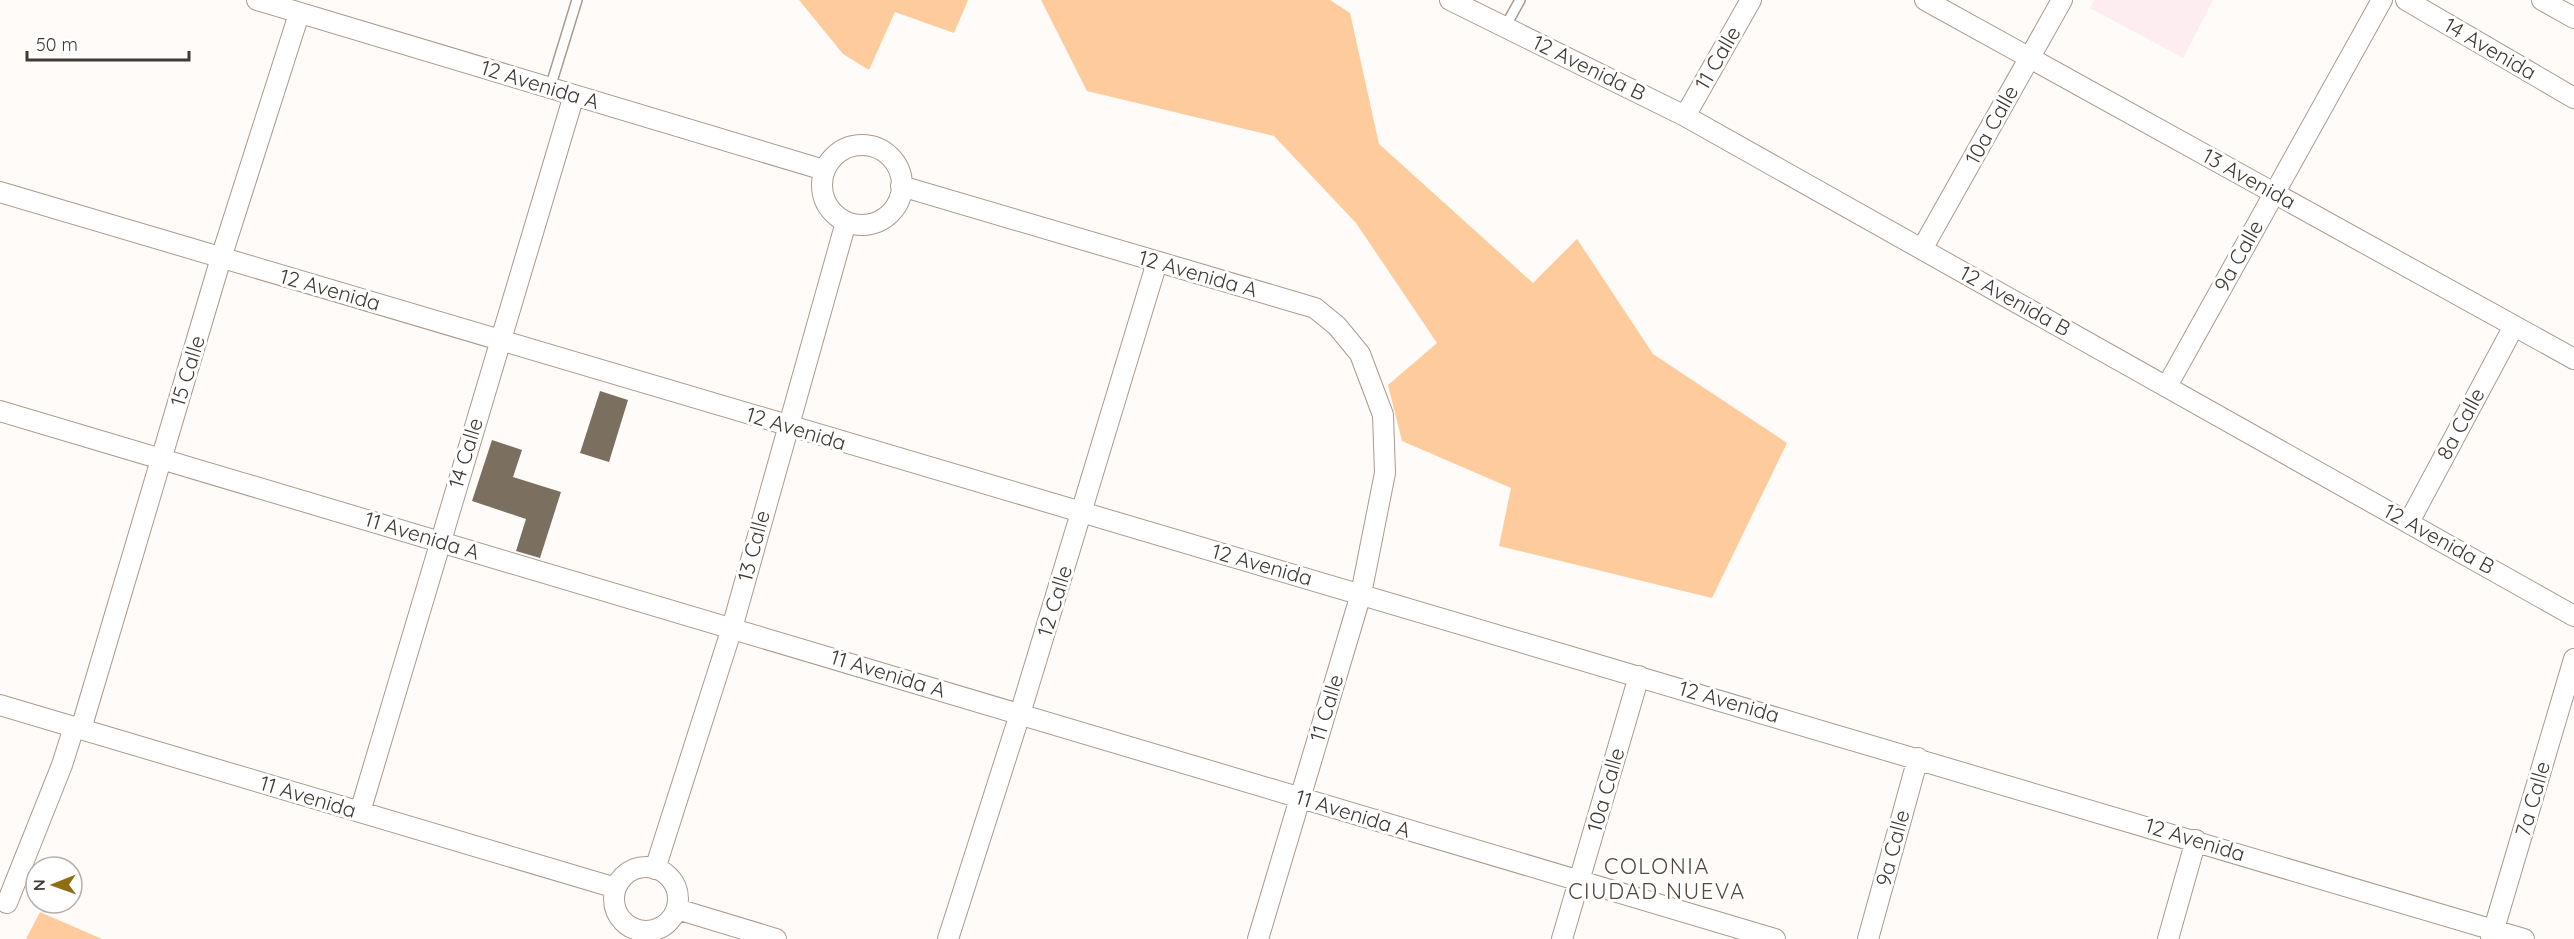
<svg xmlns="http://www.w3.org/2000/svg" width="2574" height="939" font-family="Quicksand,sans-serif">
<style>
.education{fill:#fdedf1}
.green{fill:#fecb9c}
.building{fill:#7b7060}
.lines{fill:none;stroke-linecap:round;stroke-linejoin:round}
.service-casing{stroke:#ab9b8d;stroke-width:12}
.minor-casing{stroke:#ab9b8d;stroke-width:22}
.service{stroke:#fff;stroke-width:9}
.minor{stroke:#fff;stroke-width:20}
.labels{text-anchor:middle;stroke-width:6;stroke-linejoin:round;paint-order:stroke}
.street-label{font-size:21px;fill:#413a34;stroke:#fff}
.neighbourhood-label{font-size:22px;letter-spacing:1.5px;fill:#55473a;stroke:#fff}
</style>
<rect width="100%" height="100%" fill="#fefbf8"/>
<path class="education" d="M2094,0H2213L2183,58L2090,8Z"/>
<path class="green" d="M799,0H968L954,33L895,12L869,70L843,54Z
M1041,0H1330L1350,13L1379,144L1533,283L1577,239L1653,354L1787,443L1712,598L1499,546L1511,488L1402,441L1388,385L1437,343L1356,223L1274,136L1087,91Z
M40,912L102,939H26Z"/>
<path class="building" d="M600,391L628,400L609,462L580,453Z
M492,440L522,450L513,477L561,492L540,558L516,551L526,519L472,501Z"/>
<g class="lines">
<defs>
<path id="service" d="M1505,27L1520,0
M550,88L577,0"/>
<path id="minor" d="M257,0L824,170
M1450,0L1685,116L2574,616
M1925,0L2574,359
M2406,0L2574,98
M2542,0L2574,18
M1685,116L1751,0
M822 185a40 40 0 1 1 80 0a40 40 0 1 1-80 0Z
M901,186L1315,308L1337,326L1360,354L1383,415L1385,473L1361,594L1258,939
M0,192L2524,939
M1922,249L2062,0
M2167,386L2382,0
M0,411L1775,939
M2409,522L2514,326
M0,705L616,888
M81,729L221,258L299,14
M360,812L574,95
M614 899a32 32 0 1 1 64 0a32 32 0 1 1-64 0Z
M655,869L732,628L846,222
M7,903L62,765L74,727
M677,909L776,939
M948,939L1020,714L1157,262
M1562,939L1639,676
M1868,939L1918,758
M2168,939L2196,840
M2491,939L2574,659"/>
</defs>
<use href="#service" class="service-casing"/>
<use href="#minor" class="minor-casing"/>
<use href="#service" class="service"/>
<use href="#minor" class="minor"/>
</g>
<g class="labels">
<g class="street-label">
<text transform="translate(2490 49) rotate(30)" y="7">14 Avenida</text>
<text transform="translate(1718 58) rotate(-60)" y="7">11 Calle</text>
<text transform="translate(1589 68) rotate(26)" y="7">12 Avenida B</text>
<text transform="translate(540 85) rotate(17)" y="7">12 Avenida A</text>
<text transform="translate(1992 125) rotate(-61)" y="7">10a Calle</text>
<text transform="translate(2249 179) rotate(29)" y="7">13 Avenida</text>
<text transform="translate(2239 256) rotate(-61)" y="7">9a Calle</text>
<text transform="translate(1198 274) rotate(16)" y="7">12 Avenida A</text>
<text transform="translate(330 290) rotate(16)" y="7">12 Avenida</text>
<text transform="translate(2015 301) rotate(29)" y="7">12 Avenida B</text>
<text transform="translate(188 371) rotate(-73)" y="7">15 Calle</text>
<text transform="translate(2461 424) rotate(-62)" y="7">8a Calle</text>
<text transform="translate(796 429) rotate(17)" y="7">12 Avenida</text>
<text transform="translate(466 453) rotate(-73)" y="7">14 Calle</text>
<text transform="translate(422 536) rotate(17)" y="7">11 Avenida A</text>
<text transform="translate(2439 539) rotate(29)" y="7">12 Avenida B</text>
<text transform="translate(754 546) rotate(-75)" y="7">13 Calle</text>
<text transform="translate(1262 565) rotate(16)" y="7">12 Avenida</text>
<text transform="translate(1055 601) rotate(-73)" y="7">12 Calle</text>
<text transform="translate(888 674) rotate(17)" y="7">11 Avenida A</text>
<text transform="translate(1729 702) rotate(16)" y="7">12 Avenida</text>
<text transform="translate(1327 708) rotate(-73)" y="7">11 Calle</text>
<text transform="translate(1606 790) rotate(-74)" y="7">10a Calle</text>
<text transform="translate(308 797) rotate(17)" y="7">11 Avenida</text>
<text transform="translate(2533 799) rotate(-74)" y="7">7a Calle</text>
<text transform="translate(1353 814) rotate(17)" y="7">11 Avenida A</text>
<text transform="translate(2195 840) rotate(17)" y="7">12 Avenida</text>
<text transform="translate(1893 848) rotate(-75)" y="7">9a Calle</text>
</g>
<g class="neighbourhood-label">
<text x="1657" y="874">COLONIA<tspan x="1657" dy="25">CIUDAD NUEVA</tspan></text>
</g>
</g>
<g transform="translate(54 885) rotate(269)"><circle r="28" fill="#ffffff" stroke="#b3b0ae" stroke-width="1.5"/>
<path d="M0-4.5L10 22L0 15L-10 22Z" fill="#906d12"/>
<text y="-9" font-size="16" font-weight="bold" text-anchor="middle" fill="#413a34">N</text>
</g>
<path d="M27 51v9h162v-9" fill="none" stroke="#413a34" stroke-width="3"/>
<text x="36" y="51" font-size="18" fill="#413a34" stroke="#ffffff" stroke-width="4.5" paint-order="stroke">50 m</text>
</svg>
